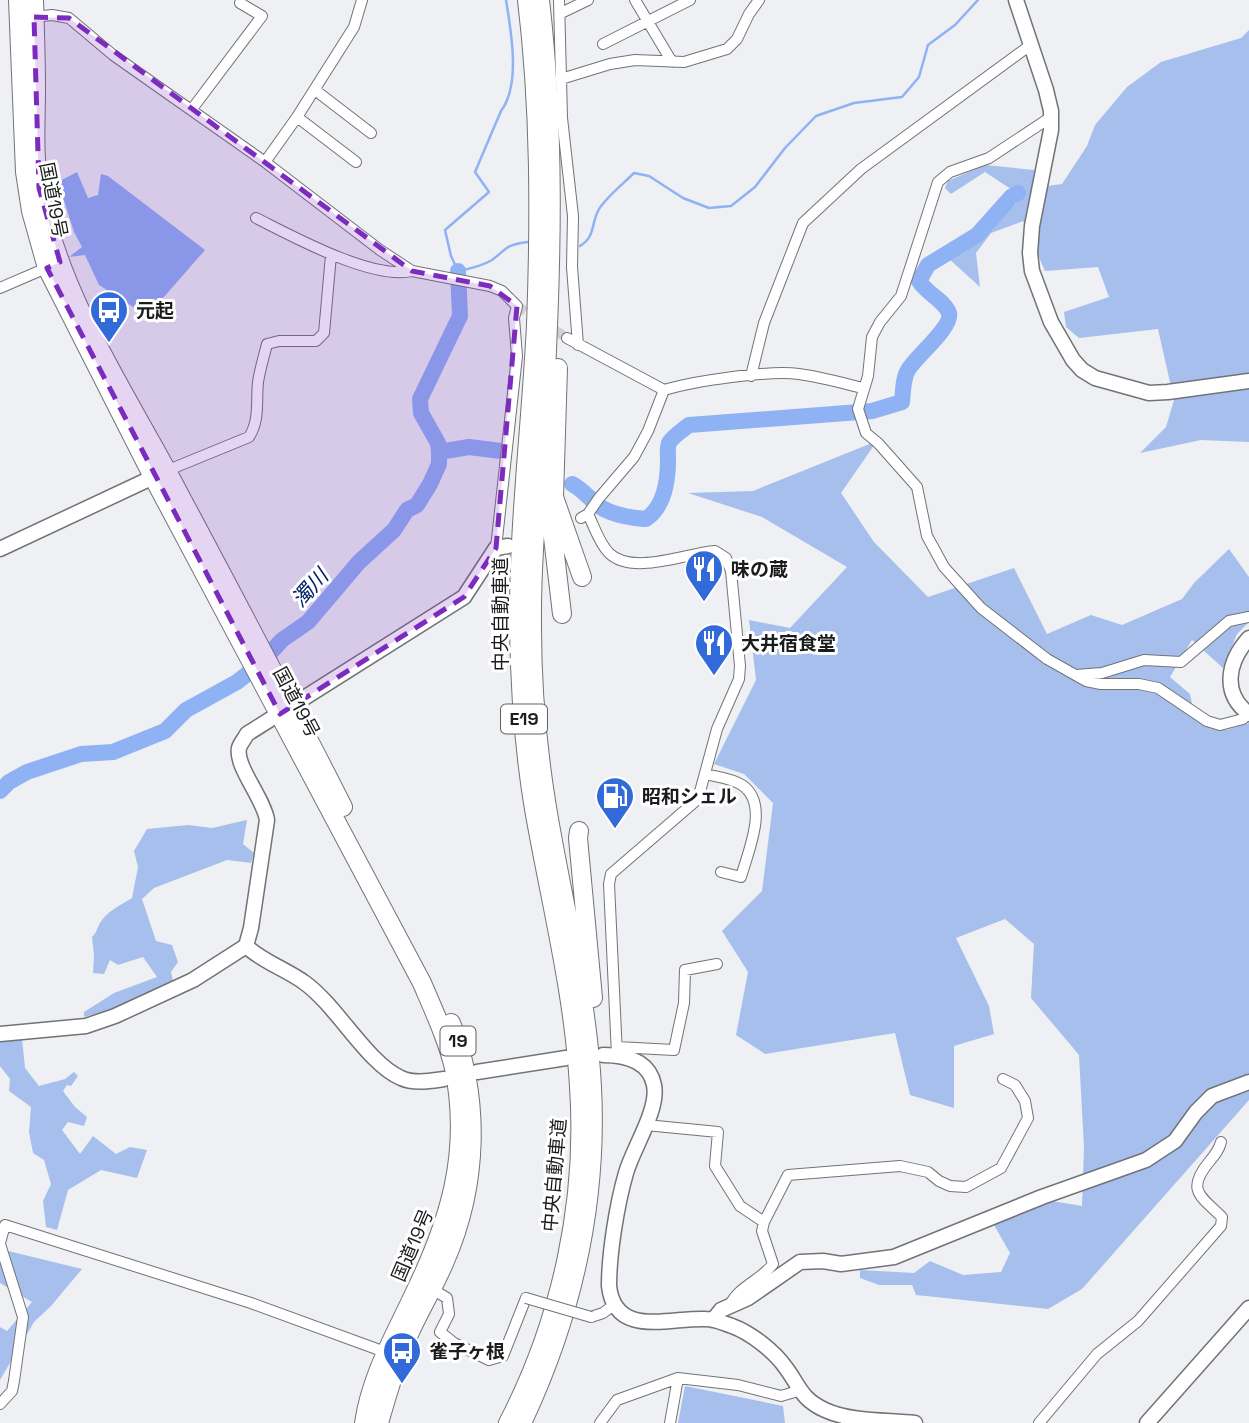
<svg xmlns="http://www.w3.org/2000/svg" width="1249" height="1423" font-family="'Space Grotesk','Noto Sans JP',sans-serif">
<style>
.green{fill:#a6bfed}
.water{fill:#8eb2f4}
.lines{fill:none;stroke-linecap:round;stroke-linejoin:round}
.stream{stroke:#8eb2f4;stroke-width:2.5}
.river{stroke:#8eb2f4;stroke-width:16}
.street-tunnel{stroke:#ced0d3;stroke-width:10;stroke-dasharray:10 5;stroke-linecap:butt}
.street-casing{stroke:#727376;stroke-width:12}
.secondary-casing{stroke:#727376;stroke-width:17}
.highway-casing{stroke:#727376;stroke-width:20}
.street{stroke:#fff;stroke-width:10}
.secondary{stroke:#fff;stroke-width:14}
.highway{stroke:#fff;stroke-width:18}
.street-bridge-casing{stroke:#727376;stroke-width:12;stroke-linecap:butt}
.street-bridge{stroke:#fff;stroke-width:10}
.marked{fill:#7b2cbf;fill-opacity:0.2;stroke:#7b2cbf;stroke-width:5;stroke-dasharray:14 9;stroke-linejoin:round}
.labels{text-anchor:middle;stroke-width:6;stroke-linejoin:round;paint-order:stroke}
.shield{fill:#fff;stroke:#5f6061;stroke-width:2}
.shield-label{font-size:18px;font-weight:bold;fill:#1b1c1d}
.street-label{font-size:19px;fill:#1b1c1d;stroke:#fff}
.poi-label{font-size:19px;font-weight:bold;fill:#1b1c1d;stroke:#fff;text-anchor:start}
.water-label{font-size:21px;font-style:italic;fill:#01216b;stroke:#fff}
</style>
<rect width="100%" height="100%" fill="#eef0f3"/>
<path class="green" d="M1249,30V442L1201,440L1140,453L1166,427L1174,400L1158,329L1079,338L1066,327L1064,312L1109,297L1098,267L1045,271L1023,221L991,233L976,253L980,287L948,258L980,237L1023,197L985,172L951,194L945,188L948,181L985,165L1034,170L1047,186L1062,184L1087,146L1095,125L1127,87L1161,62L1241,38Z
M877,441L841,493L874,542L928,597L1014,568L1047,634L1091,615L1122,625L1182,599L1194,583L1229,549L1249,577V622L1237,634L1223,668L1192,640L1170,677L1190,694L1195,719L1226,730L1249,723V1100L1082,1289L1048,1309L916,1295L912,1285H879L860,1278V1270L914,1273L930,1261L963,1275L1001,1272L1010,1253L994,1225L1052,1201L1082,1206L1084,1148L1079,1055L1031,998L1034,944L1005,919L956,938L989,1006L994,1034L954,1046V1108L910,1095L895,1033L765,1054L736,1035L748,972L722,931L762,891L773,803L744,774L714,764L756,680L749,620L790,628L847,567L762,517L688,493L753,491Z
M247,820L243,844L254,853L251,863L227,860L154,888L142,899L156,941L172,945L178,962L171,972L173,981L110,1010L84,1017V1012L114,993L157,977L143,957L118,965L110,960L104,974L93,973L94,956L92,937C97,932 97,928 100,923C107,911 121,905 132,898L138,867L134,851L147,829L188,825L212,828Z
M22,1039L25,1068L39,1086L65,1079L74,1072L78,1076L71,1086L67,1085L63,1091L75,1107L87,1117L84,1126L68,1122L62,1130L80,1154L93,1136L116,1154L130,1147L147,1150L137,1178L101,1170L68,1190L57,1230L46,1227L43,1201L51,1184L44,1160L33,1153L29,1132L31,1107L9,1091L10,1079L0,1066V1040Z
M0,1249L82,1269L51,1306L34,1322L0,1380V1327L7,1331L32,1302L0,1283Z
M685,1386L783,1406L785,1423H678Z"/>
<path class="water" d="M77,172L88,198L98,195L101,174L108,176L205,250L149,314H144L99,285L85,255L69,257L82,247L74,232L58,182Z"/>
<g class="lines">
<path class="stream" d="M506,0C511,31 521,85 501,111L475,172L489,192L445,230L451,256L458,271C469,269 482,266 492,260C508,248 505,245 528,242
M580,246C595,237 591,225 598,211C603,200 624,183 634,173L649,176L683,198L709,208L731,206L755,187L785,148L816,116L854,103L902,97L919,77L928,45L955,25L978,0"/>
<path class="river" d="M439,452L469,447L501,451
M572,484C584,490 591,501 602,508C614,515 632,518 646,519C665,506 668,481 668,460C668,454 667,448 669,443C673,436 683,430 689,425L872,411L902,402C903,392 903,378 908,370C916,356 953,327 949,313C945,301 926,293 919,281L928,265L977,235L1011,197L1018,193
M0,791L9,782L27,772L81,754L113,752L165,731L186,710L237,682L261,663L282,640L308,622L359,562L394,530L407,510L417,505L430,484L439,464V452L438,443L421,413L420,399L460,316L458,271"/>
<path class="street-tunnel" d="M517,306L567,338"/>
<defs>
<path id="street" d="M559,0L562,118L573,216L572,267L578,345
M635,0L672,62
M561,13L588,0
M34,17L52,15L69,18L113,55L265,162L380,250L412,271L490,286L502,291L517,306L514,318L517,356L496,548
M603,44L690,0
M561,79L610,64L635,60L684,62L727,49L737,39L749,14L759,0
M315,90L371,133
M192,109L262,16L240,3
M297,117L356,162
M1051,117L989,158L950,172L938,182L901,296L880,322L872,337L868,376L858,409L866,433L878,443L917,487L927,536L944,567L981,608L1047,659L1086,681L1101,684H1139L1158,688L1207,721L1220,725L1243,719L1247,713
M265,162L297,117L354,27L362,0
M256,218C294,237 372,280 412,271
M0,288L51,266
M567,338L664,390C694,381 768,370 799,374C821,377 842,383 863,388
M751,376L764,323L803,223L861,169L1025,49L1031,46
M166,471L249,437C260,420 256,401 258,382C260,369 264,356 267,344L279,341H316L324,333L331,255
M588,514C594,526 599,543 609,553C632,576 687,553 715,551L726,558L731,571L740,666L739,679L717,729L698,799L611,874L609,884L617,1055
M581,518L588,514L599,498L634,457L648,431L664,390
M1076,675L1102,673L1144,660L1181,662L1229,621L1249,617
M705,774C717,777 731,778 742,785C770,804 748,851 741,877L721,872
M617,1047L674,1050L684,1003L685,970L717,964
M646,1125L718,1132L715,1166L740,1206L764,1222
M0,1243L5,1225L251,1303L385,1352
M0,1244L23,1317L14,1381L12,1391L0,1404
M432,1289L447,1298L449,1314L440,1332L454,1343L489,1360L503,1356L526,1298
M730,1305C738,1287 761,1280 773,1264L762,1231L764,1222L788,1175L900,1166L928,1172L939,1181L950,1186L966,1187L1001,1168L1028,1118L1025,1101L1015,1085L1003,1079
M591,1317L603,1313L615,1304
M600,1423L617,1400L678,1378L738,1385L781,1396L798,1391
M670,1423L678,1378
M1039,1423L1097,1354L1138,1321L1221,1226L1222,1217C1200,1196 1186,1190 1209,1162C1215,1155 1219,1150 1221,1142"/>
<path id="secondary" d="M1016,0L1046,90L1051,111V130L1032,226L1030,253L1032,271L1051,322L1073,360L1082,370L1095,378L1149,393L1168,392L1249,381
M0,549L162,473
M1249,638C1228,661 1221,693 1249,714
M246,946C263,962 286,969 305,983C337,1006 368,1064 401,1078C414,1084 430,1081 444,1079
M0,1034L86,1026L115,1016L193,980L246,946L251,928L267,820C264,799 235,766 239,748C240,744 245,738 247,734L464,597L496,548L508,546
M603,1055C625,1055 649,1060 654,1085C659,1110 633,1148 626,1173C617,1204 609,1253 609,1286C615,1339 671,1317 706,1319C715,1319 723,1323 732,1326C751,1333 774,1351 786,1368C800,1387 801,1399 825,1410C851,1422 887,1420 915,1423
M477,1072L566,1058
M713,1320L721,1310L748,1298L800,1262L823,1261L841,1264L894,1257L1042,1197L1146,1160L1175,1141L1196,1112L1212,1096L1249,1082
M1147,1423L1249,1308"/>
<path id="highway" d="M18,0L25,172L31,211L47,268L153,477L422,983C434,1011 447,1039 454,1068C471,1152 450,1220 414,1294C394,1337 371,1376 364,1423
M34,0C35,30 36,60 36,90C36,123 33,158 40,191C59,291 118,381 166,469C226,582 286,694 343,807
M558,368L554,497L582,577
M553,507L552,529L562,614
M579,831L578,838L593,998
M379,1423C388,1392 397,1361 410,1332C421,1308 435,1285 445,1261C478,1185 481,1100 451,1023
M508,1423C561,1321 587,1202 579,1087C574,993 550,901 534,809C524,750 520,689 519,629C518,527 531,426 536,325C540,217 540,108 527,0
M522,1423C572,1317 598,1205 592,1087C587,990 561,896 546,801C537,744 532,686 532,628C531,549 541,470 545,390C552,260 555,129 540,0"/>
</defs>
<use href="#street" class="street-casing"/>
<use href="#secondary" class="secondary-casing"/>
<use href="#highway" class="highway-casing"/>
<use href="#street" class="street"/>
<use href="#secondary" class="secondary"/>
<use href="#highway" class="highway"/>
<defs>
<path id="street-bridge" d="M526,1298L591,1317"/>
</defs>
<use href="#street-bridge" class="street-bridge-casing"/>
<use href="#street-bridge" class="street-bridge"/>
</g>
<path class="marked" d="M34,17L69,18L412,271L490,286L517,306L496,548L464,597L280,714L47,268L60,262L39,188Z"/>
<defs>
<symbol id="bus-pin" viewBox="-11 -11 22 30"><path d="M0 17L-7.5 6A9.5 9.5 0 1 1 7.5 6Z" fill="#336ad9" stroke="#fff"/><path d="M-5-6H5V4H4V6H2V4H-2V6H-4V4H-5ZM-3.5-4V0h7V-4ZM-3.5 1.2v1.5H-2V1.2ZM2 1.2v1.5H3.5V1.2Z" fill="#fff"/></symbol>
<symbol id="restaurant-pin" viewBox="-11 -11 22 30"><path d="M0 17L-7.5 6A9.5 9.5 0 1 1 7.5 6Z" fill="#336ad9" stroke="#fff"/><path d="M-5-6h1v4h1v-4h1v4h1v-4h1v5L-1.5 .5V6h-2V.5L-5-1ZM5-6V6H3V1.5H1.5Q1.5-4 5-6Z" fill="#fff"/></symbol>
<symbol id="fuel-pin" viewBox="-11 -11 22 30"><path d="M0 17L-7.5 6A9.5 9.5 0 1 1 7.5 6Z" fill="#336ad9" stroke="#fff"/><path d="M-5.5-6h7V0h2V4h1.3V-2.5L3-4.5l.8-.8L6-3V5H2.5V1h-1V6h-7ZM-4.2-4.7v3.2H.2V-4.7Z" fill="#fff"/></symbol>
</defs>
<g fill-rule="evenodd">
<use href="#bus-pin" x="87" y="288" width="44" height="60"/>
<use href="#restaurant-pin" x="682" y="547" width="44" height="60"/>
<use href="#restaurant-pin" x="692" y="621" width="44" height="60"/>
<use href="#fuel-pin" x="593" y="774" width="44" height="60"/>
<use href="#bus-pin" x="380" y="1329" width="44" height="60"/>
</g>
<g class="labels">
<g class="shield">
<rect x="501" y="704.5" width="46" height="29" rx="5"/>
<rect x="440.5" y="1026.5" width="35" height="29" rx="5"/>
</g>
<g class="shield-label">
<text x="524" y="725">E19</text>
<text x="458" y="1047">19</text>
</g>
<g class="street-label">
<text transform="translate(54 200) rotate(79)" y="7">国道19号</text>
<text transform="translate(500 614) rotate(-90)" y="7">中央自動車道</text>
<text transform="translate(297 702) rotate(62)" y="7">国道19号</text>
<text transform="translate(554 1175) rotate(-85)" y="7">中央自動車道</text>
<text transform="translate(412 1245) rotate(-67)" y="7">国道19号</text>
</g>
<g class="poi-label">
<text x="136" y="317">元起</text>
<text x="731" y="576">味の蔵</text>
<text x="741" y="650">大井宿食堂</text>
<text x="642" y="803">昭和シェル</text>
<text x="429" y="1358">雀子ヶ根</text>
</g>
<g class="water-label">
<text transform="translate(310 588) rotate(-48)" y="7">濁川</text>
</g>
</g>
</svg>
